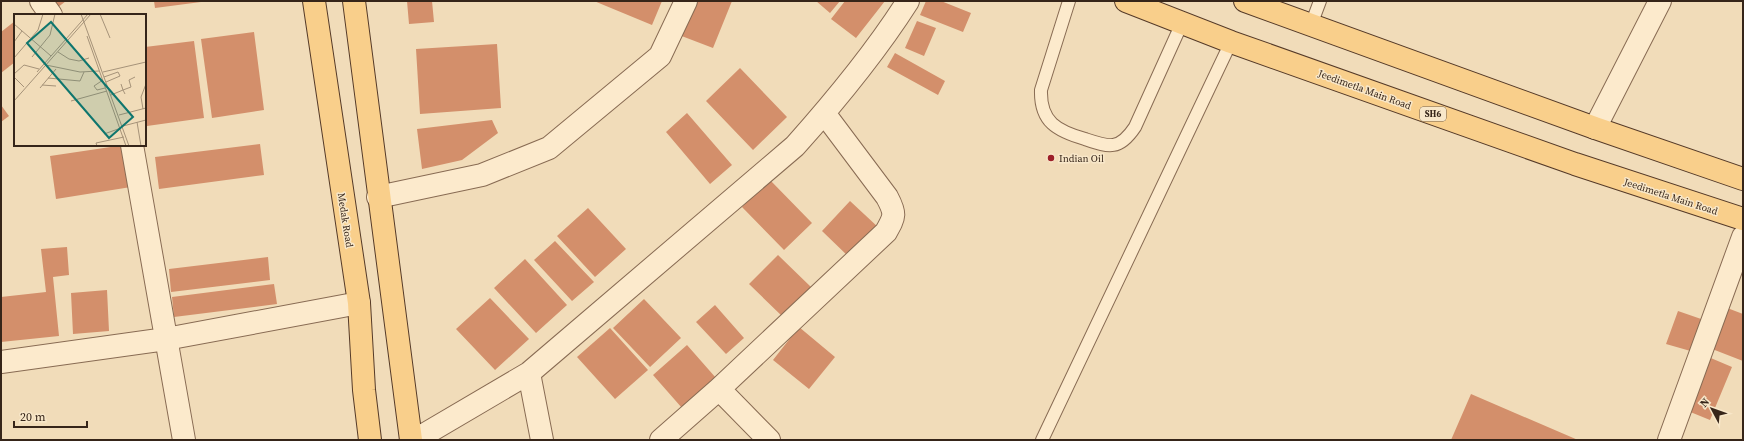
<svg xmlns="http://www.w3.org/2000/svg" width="1744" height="441" font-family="'Source Serif 4',serif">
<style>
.building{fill:#d38f6b}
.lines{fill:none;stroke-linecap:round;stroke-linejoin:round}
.lane-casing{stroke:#886b53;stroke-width:14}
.street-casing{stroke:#886b53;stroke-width:24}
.primary-casing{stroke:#553a28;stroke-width:24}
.lane{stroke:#fceacc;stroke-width:12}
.street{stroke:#fceacc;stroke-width:22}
.primary{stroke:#f9cf8b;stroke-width:22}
.poi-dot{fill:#9c1e28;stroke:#f8e7c9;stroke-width:1.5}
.labels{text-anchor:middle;stroke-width:3;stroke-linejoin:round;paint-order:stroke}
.shield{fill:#f8e7c9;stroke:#705f4e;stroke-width:1}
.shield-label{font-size:9px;font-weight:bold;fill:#362519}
.street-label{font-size:10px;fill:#362519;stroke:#f8e7c9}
.poi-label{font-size:10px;fill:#362519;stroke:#f8e7c9;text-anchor:start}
.inset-road{fill:none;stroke:#a69379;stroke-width:1}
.view{fill:#0f766e;fill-opacity:0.15;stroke:#0f766e;stroke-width:2}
.inset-edge{fill:none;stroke:#362519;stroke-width:2}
</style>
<rect width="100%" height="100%" fill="#f1dcb9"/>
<path class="building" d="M46,1H66L53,11Z
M154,1H201V2L155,8Z
M407,1H432L434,22L409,24Z
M594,1H662L652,25Z
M695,1H732L713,48L679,35Z
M816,1H840L830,13Z
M845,1H885L856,38L831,19Z
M926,1H941L971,13L963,32L920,15Z
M15,21V62L1,73V32Z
M917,21L936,28L924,56L905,48Z
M254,32L264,110L212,118L201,39Z
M194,41L204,118L147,126L145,112V47Z
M497,44L501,108L420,114L416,49Z
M895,53L945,81L938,95L887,67Z
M740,68L787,117L753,150L706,101Z
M1,105L9,116L1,122Z
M687,113L732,165L710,184L666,132Z
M492,120L498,133L462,160L422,169L417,129Z
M260,144L264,175L159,189L155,157Z
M124,145L131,187L56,199L50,156Z
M770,180L812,223L784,250L742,207Z
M850,201L879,228L850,258L822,231Z
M588,208L626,249L595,277L557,236Z
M555,241L594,282L572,301L534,260Z
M67,247L69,275L53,277L59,336L1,342V297L46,292L41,249Z
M778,255L812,288L784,318L749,284Z
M268,257L270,280L171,292L169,269Z
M525,259L567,305L536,333L494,288Z
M274,284L277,304L174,317L172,297Z
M107,290L109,331L73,334L71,293Z
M490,298L529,339L495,370L456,329Z
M644,299L681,338L650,367L613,328Z
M715,305L744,338L726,354L696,322Z
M1722,306L1743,314V361L1707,347Z
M1678,311L1704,320L1694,352L1666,344Z
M799,327L835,357L809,389L773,360Z
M610,328L648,370L615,399L577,357Z
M687,345L716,378L682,408L653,375Z
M1706,356L1732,367L1710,420L1683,409Z
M1471,394L1578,440H1451Z"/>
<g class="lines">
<defs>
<path id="lane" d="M1069,1L1041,90C1040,122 1057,131 1085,139C1109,147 1119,151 1135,127L1182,23
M1311,25L1320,1
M1042,440L1231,42"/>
<path id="street" d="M41,1L51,15
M1595,128L1660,1
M132,145L184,440
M378,197L482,175L549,148L660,56L686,1
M1,362L166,339L359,303
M529,373L542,440
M719,389L769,440
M415,440L529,373L795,146C836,100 875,53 908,1
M661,440L719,389L886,232C895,216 896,214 887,197L824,113
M1669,440L1743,237"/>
<path id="primary" d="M314,1L359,303L364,390L370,440
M354,1L411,440
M1126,1L1231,42L1575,164L1743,219
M1245,1L1595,128L1743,179"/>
</defs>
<use href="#lane" class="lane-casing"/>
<use href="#street" class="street-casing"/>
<use href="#primary" class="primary-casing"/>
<use href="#lane" class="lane"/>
<use href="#street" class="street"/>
<use href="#primary" class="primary"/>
</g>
<circle class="poi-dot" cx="1051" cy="158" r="4"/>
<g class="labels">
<rect class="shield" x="1420" y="107" width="26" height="14" rx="3"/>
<g class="shield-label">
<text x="1433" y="117">SH6</text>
</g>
<g class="street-label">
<text transform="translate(1365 89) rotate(20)" y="4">Jeedimetla Main Road</text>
<text transform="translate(1671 196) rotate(18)" y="4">Jeedimetla Main Road</text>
<text transform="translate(346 220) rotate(81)" y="4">Medak Road</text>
</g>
<g class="poi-label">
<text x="1059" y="162">Indian Oil</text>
</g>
</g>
<g transform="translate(14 14)">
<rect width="132" height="132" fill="#f1dcb9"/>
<path class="inset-road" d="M67,0L115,132M86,0L96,24M0,10L37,42M73,22L112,132M0,28L8,17M44,38L55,45L65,47L75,44M18,43L36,21L41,0M0,44L24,16L29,0M32,51L66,58L85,57M23,58L74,0M89,58L132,48M0,60L10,51L25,55M0,63L10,73M90,63L104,58L106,62L92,68M34,64L66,67L70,58M89,66L80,72L83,76L91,74M28,71L42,72M26,74L42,55M111,80L109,76L117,73L115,66L121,63M97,81L109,76L107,70M0,87L77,0M57,87L93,77M129,95L127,83L132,70M105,101L132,94M123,108L127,132M109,112L132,106M90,120L107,114M83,132L82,129L110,123"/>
<path class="view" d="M37,8L119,103L95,124L13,29Z"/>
<rect width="132" height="132" class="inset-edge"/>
</g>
<rect width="1744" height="441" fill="none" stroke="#362519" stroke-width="4"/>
<g transform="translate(1712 409) rotate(311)" stroke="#f8e7c9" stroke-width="3" paint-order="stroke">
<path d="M0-3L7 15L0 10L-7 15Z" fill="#362519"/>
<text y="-6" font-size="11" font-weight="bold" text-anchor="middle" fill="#362519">N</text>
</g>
<path d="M14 421v6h73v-6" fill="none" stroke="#362519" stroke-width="2"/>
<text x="20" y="421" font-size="12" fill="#362519" stroke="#f8e7c9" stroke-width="3" paint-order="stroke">20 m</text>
</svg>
